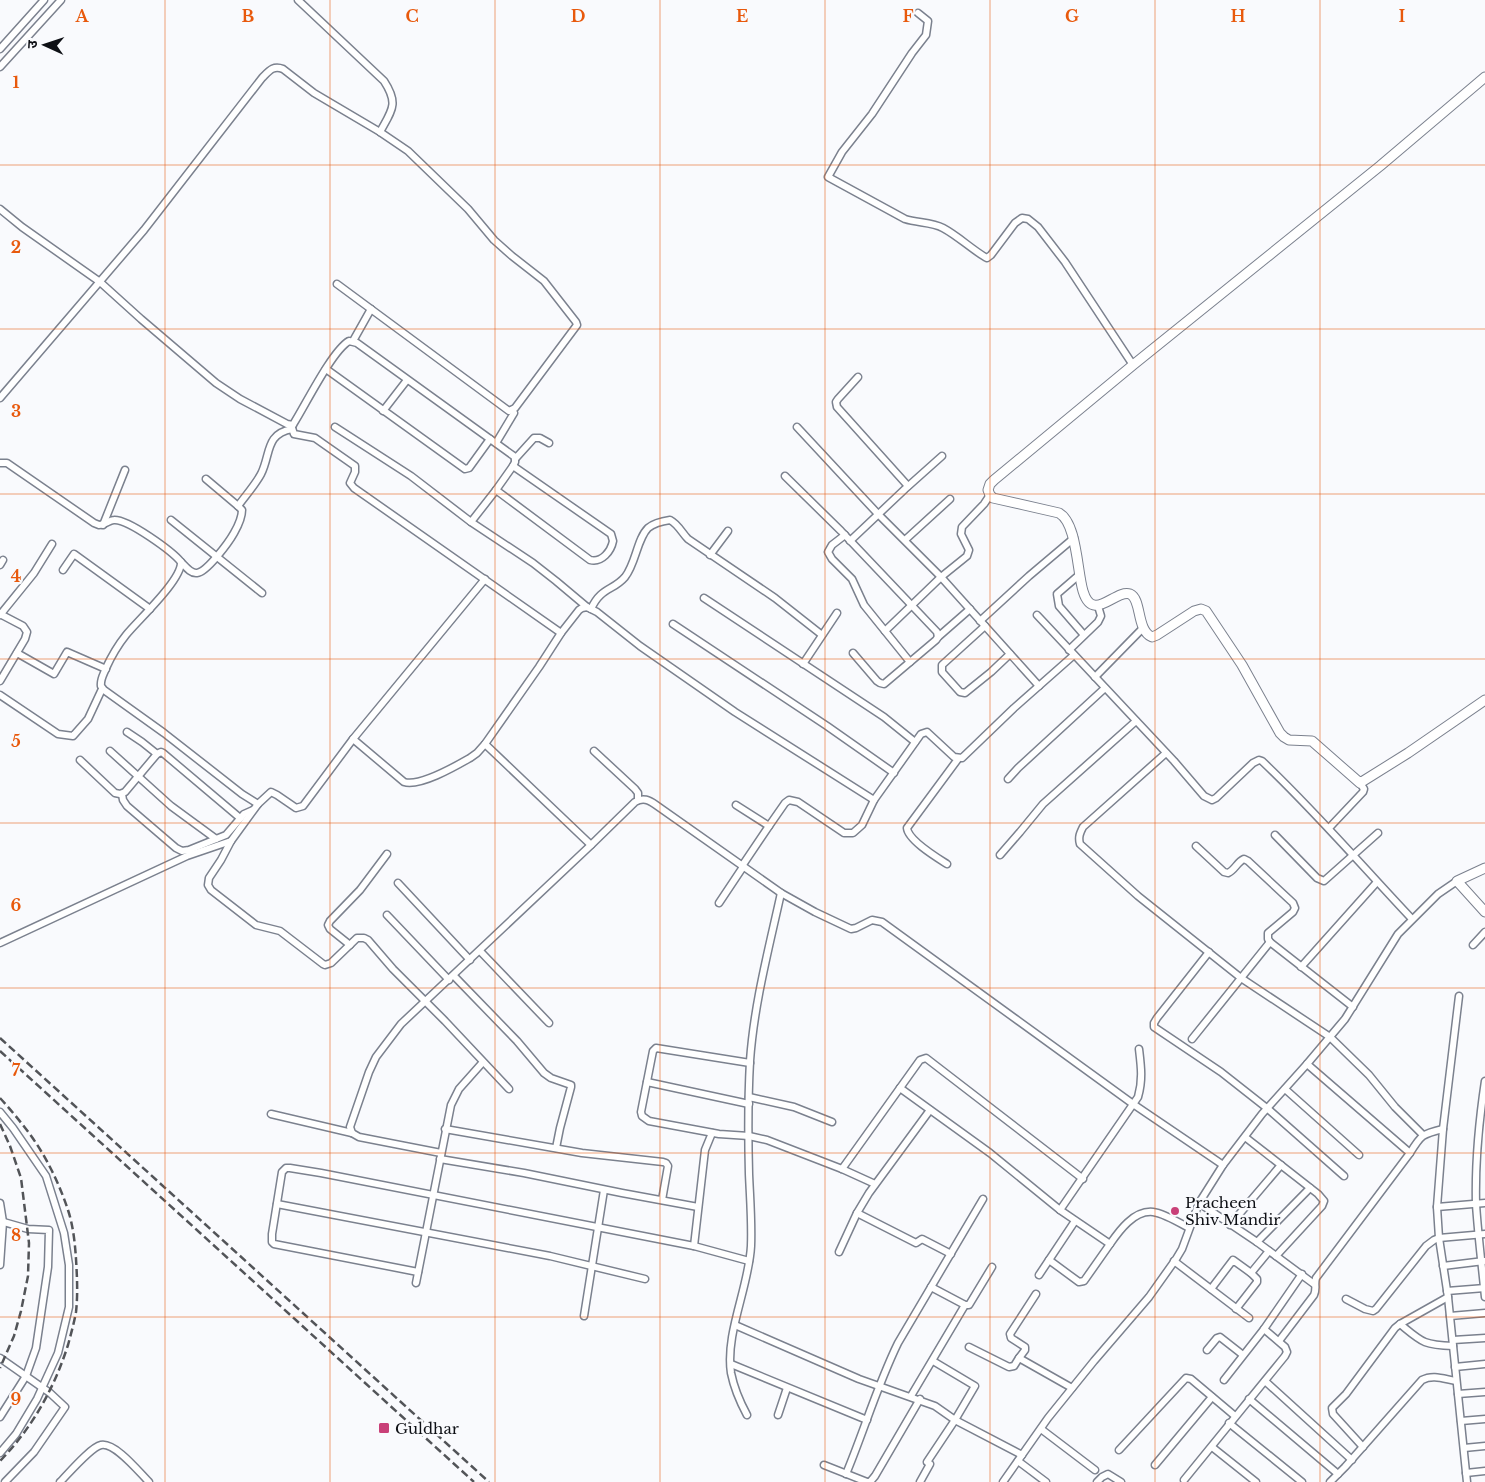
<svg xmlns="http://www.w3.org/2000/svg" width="1485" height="1482" viewBox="0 0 1485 1482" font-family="'Libre Baskerville','Noto Sans Devanagari',serif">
<rect width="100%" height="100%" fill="#f9fafd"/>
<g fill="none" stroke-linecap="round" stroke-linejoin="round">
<!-- minor casing -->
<g stroke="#7b818e" stroke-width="9">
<g id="minor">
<path d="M298,0L384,81C399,104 392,110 380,132"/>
<path d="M918,13L928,21L926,35L912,53L872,114L842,152L828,177L905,219C917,223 932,222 943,228C958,236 970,248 985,257L987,258L991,255L1015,223L1022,218L1028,219L1038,227L1065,262L1133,365"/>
<path d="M0,49L44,0"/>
<path d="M0,67L61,0"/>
<path d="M0,209L22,227L100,282L141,319L216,383L240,399L287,424L293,425L294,423C306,404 332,351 349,341L357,343L515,457V462L513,466L496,490L471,522"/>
<path d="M353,341L371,309"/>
<path d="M326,369L465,469L469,468L490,439"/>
<path d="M858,377L838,399L836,402L837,407L908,486"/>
<path d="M0,398L144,230L262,78C269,71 273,65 283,69L314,93L380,132L408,151L468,209L494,240L512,256L544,281L576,322L577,325L515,408L509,411L337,284"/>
<path d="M383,411L407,380"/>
<path d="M291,425L294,434L315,438L355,466V472L350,483L354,488L561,633"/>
<path d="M335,427L411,476L471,522L533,563L556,581L587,607"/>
<path d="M797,427L878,514L941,577L1039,686"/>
<path d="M496,443L514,413"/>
<path d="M515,459L534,438H540L549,443"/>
<path d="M0,463H7L94,523L99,525C105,525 109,520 114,520C128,519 172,551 181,562C182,580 138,620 126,635C118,645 112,655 106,668C104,674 100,679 101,686L104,690L164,733L242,794L258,804"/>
<path d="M785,476L841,531L937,632L938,637"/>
<path d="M496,490L590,560C602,563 611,551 613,541L611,534L513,466"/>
<path d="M238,506C246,495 255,485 261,474C271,454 265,434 292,429"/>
<path d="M171,520L262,593"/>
<path d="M103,525L125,470"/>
<path d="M845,535L832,545L828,552L832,559L852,579L864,605L910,662"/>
<path d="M905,540L950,499"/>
<path d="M850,541L905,489L942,456"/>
<path d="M710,555L728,531"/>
<path d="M181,562C185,566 191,574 197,573C207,572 229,542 234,533C238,526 242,517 242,510L238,506L206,479"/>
<path d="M0,565L3,560"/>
<path d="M63,570L74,554L150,609"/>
<path d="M1079,575L1057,594L1059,606L1084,635"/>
<path d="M704,598L884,717L915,742"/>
<path d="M591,609C601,587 613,591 625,577C636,563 637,539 648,528C654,523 663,521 670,520C678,524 682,533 688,539L775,598L822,635"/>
<path d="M0,614L23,626L27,632L25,639L0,681"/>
<path d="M0,615L34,573L52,544"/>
<path d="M1037,615L1174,761L1204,796L1212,800L1216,798L1253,763L1259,760L1262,761C1315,811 1362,866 1412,919"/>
<path d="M980,621L1029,576L1074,538"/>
<path d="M673,624L827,726L894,773"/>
<path d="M985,626L942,665V672L960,692L965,693L991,672L1010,654"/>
<path d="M885,631L941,577L967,556L969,550L961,534L962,527L984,504L990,495"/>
<path d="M1069,650L1098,622L1101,616L1098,606"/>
<path d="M17,653L54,674L67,652L106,669"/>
<path d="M853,653L877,681L880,683L884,684L936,640L938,637L970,609"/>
<path d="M803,664L837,613"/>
<path d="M1095,677L1143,628"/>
<path d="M0,695L58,734L73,736L88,719L102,689"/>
<path d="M127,732L142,742L157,754"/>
<path d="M353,739L404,782C420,787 456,766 470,758L477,753L485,744L539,667L561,633L579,610L582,608L587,607L597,612L640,646L735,712L874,800"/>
<path d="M485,744L591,845"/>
<path d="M110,751L171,806L216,839"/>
<path d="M594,751L635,789L638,793V800"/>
<path d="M1166,753L1083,827C1080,833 1078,837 1080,844L1138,896L1241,978L1330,1037L1369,1075L1395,1107L1423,1135"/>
<path d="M80,760L115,793L120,794L125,792L157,754L161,752L163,753L240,818"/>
<path d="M1008,779L1018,768L1105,688"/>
<path d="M122,794L123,800L127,806L176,848L182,851L189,850L226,835L244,814L253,810"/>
<path d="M736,805L769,826"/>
<path d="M1329,828L1363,792L1364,789L1360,783"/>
<path d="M1275,835L1317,878L1324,881L1378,833"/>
<path d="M231,841L221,860L209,878L208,885L211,890L256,925L280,931L323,964L325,965L331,963L357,938H364L368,940L393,969L445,1021L509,1089"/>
<path d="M1196,846L1224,872L1228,873C1235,870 1237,862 1244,859L1248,861L1293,903L1295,908L1293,912L1268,933V939L1270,942L1353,1007"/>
<path d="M1000,855L1020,832L1043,804L1136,721"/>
<path d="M947,864C936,857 908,840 907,828L958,759"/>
<path d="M742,866L769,826L785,803L789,800L798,802L844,833H853L862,825L874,800L921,734L927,732L954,757L962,758L1014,708L1074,655"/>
<path d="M398,883L470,960"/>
<path d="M719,903L743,867"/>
<path d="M387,915L449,980"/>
<path d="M0,943L187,856L231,841L258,804L271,792L277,795L296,808L303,806L353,739L485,579"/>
<path d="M350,945L330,929L328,925L330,921L360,890L387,854"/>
<path d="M1473,945L1485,932"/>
<path d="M480,951L549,1023"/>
<path d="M1209,952L1157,1018L1154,1023V1027L1221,1072L1268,1109L1344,1176"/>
<path d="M1301,967L1377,882"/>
<path d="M454,976L517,1041L544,1073L551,1078L571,1085V1087L560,1128L556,1148"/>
<path d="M1459,996L1443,1129L1437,1207L1439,1238L1448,1297L1467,1482"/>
<path d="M1192,1039L1270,942"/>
<path d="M750,1063L656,1048L653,1051L641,1112L642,1116L649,1121L719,1134L749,1136L767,1140L842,1169L875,1184"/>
<path d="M1307,1064L1410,1153"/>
<path d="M1485,1081C1479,1121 1475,1163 1476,1204C1478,1235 1482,1266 1485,1297"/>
<path d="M647,1082L749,1104"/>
<path d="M900,1088L990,1153L1060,1210L1110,1244C1119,1231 1134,1210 1153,1212C1163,1213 1180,1223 1189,1228"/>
<path d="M1285,1089L1359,1155"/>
<path d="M749,1097L794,1107L832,1122"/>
<path d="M0,1112L13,1128L46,1176L64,1233L69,1265V1307L58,1353L37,1399L16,1434L0,1453"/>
<path d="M271,1114L352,1133"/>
<path d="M445,1129L582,1153L663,1162L666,1163L668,1166L662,1200"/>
<path d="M1245,1137L1318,1194L1324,1201L1322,1206L1276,1256"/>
<path d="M441,1153L359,1137L352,1133L350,1127L369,1072L376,1057L401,1024L591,845L635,802C643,797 649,800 656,805L781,893L815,912L851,929L856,928L872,920L882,922L1133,1104L1223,1165"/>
<path d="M440,1159L524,1173L622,1193L698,1207"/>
<path d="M842,1169L920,1060L926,1058L1083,1179"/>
<path d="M0,1203L3,1222L0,1265"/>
<path d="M1199,1203L1257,1242L1314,1284"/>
<path d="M277,1204L550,1256L645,1279"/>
<path d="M1437,1207L1485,1203"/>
<path d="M1060,1210L1138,1097C1143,1080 1141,1066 1139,1049"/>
<path d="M857,1213L916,1243L922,1239L951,1254"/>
<path d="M0,1221L28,1229L49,1230L48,1267L36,1348L26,1376L0,1417"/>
<path d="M1230,1225L1281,1165"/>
<path d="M1257,1242L1310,1188"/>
<path d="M694,1246L705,1150L712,1133"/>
<path d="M839,1252L857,1213L869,1193L930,1110"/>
<path d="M1049,1260L1079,1282L1084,1281L1110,1244"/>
<path d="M1174,1261L1249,1318"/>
<path d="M1443,1266L1484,1261"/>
<path d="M418,1272L274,1244L272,1242V1234L282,1172L286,1168H290L321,1173L694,1246L749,1261"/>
<path d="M1251,1273L1269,1251"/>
<path d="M1039,1275L1075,1221"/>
<path d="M416,1283L451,1105L459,1089L483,1062"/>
<path d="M931,1287L965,1305H969L992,1267"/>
<path d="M1211,1289L1233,1260L1251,1273L1257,1279V1282L1236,1309"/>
<path d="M1447,1291L1485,1288"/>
<path d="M1346,1299L1365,1309L1373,1311L1376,1309L1426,1246L1434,1240L1439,1238L1485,1234"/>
<path d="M584,1316L604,1190"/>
<path d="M1450,1316L1485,1313"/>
<path d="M1400,1324C1422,1342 1423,1345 1453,1346"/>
<path d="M735,1325L859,1379L935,1406L955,1420L1022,1455"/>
<path d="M1453,1340L1485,1338"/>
<path d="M1279,1341L1314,1295C1317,1289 1314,1284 1316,1278L1410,1153C1421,1135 1422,1134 1443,1129"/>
<path d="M969,1347L1009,1367L1014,1366L1019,1358L1072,1388"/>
<path d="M1207,1350L1217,1338L1220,1337L1243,1355"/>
<path d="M0,1358L50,1393L65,1407L34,1452L5,1482"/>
<path d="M1019,1358L1025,1350V1347L1011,1338L1010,1334L1036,1294"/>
<path d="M731,1364L867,1420"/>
<path d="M1455,1367L1485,1364"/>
<path d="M1224,1380L1264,1329L1302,1274"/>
<path d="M1265,1381L1352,1460"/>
<path d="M1458,1394L1485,1392"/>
<path d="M911,1396L965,1305"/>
<path d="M1249,1399L1338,1474"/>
<path d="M747,1415C740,1402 734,1388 731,1373C725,1333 749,1287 751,1246C752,1222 750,1198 749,1174C748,1137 748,1098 750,1061C754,1004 769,948 781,893"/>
<path d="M778,1415L787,1388"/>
<path d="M1461,1421L1485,1419"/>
<path d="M1229,1423L1302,1482"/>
<path d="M1041,1429L1095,1470"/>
<path d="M1212,1447L1256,1482"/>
<path d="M1363,1447L1333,1414L1332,1408L1346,1394L1395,1328L1400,1324L1448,1297"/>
<path d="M1464,1448L1485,1446"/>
<path d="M1119,1450L1186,1378L1191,1379L1235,1416"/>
<path d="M1018,1461L1046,1482"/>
<path d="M927,1462L955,1420L975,1386L933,1361"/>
<path d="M824,1465L867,1482"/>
<path d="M1155,1465L1212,1397"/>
<path d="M1466,1473L1485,1471"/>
<path d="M846,1474C864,1431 877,1386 898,1343L983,1199"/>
<path d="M1184,1480L1285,1356L1287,1352L1285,1347L1264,1329"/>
<path d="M60,1482C68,1474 91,1447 101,1445C115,1442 139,1472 149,1482"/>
<path d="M867,1482H870L875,1476L920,1399"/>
<path d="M920,1482L930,1464"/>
<path d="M1003,1482L1048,1418L1094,1361L1149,1297L1176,1259L1182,1249L1199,1203L1223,1165L1262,1114L1307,1064L1345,1019L1398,934L1438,894L1457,881"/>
<path d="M1097,1482L1102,1477L1108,1474L1121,1482"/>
<path d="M1330,1482L1345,1467L1422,1380C1433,1374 1444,1379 1456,1381"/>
</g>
</g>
<!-- tertiary casing -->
<g stroke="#7b818e" stroke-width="11">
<g id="tertiary">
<path d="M1485,77L1380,166L1133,365L994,480L990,484L988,490L990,495L993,498L1059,513C1077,523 1077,571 1083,591C1093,624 1115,589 1130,594C1142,599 1136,630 1152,637L1157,635L1194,611L1201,609L1206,611L1242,665L1280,733L1284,737L1289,740L1312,741L1360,783L1408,753L1485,700"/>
<path d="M1485,868L1457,881L1485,912"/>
</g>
</g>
<!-- minor -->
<use href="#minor" stroke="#fff" stroke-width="6"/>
<!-- tertiary -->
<use href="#tertiary" stroke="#fff" stroke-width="9"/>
<!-- rail -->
<g stroke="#525458" stroke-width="2.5" stroke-dasharray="8 4" stroke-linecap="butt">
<path d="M0,1038L489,1482"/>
<path d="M0,1051L474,1482"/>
<path d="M0,1098C10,1109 20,1121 29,1133C46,1156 59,1183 68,1210C73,1225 75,1243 76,1259C77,1276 78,1294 76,1312C74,1323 71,1334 68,1345C54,1389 32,1428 0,1461"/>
<path d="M0,1124L10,1146L21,1178L29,1243L28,1276L21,1311L14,1336L0,1368"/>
</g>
</g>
<!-- grid -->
<path fill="none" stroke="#e8590c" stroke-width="1" stroke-opacity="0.55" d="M165,0V1482M330,0V1482M495,0V1482M660,0V1482M825,0V1482M990,0V1482M1155,0V1482M1320,0V1482M0,165H1485M0,329H1485M0,494H1485M0,659H1485M0,823H1485M0,988H1485M0,1153H1485M0,1317H1485"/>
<!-- markers -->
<g fill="#c94078" stroke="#f9fafd" stroke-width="2">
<circle cx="1175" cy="1211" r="5"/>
<rect x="378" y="1422" width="12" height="12" rx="2.5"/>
</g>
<g text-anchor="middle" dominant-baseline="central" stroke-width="4.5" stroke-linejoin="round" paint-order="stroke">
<!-- poi labels -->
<g font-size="15" fill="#0e1015" stroke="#f9fafd" text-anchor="start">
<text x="1185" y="1202">Pracheen<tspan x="1185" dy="17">Shiv Mandir</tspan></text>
<text x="395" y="1428">Guldhar</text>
</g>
</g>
<g font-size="16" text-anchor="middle" font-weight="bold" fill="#e8590c" stroke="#f9fafd" stroke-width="4.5" stroke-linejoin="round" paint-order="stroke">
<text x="82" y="22">A</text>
<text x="248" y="22">B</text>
<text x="412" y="22">C</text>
<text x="578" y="22">D</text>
<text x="742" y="22">E</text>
<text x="908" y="22">F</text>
<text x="1072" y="22">G</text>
<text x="1238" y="22">H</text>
<text x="1402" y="22">I</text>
<text x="16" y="88">1</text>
<text x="16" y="253">2</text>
<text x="16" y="417">3</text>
<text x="16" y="582">4</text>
<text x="16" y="747">5</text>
<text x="16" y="911">6</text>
<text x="16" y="1076">7</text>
<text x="16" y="1241">8</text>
<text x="16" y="1405">9</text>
</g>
<!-- north arrow -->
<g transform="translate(45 45) rotate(273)" stroke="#f9fafd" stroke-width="4" paint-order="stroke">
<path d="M0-4L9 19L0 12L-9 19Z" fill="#0e1015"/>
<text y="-8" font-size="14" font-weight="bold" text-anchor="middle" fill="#0e1015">उ</text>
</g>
</svg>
